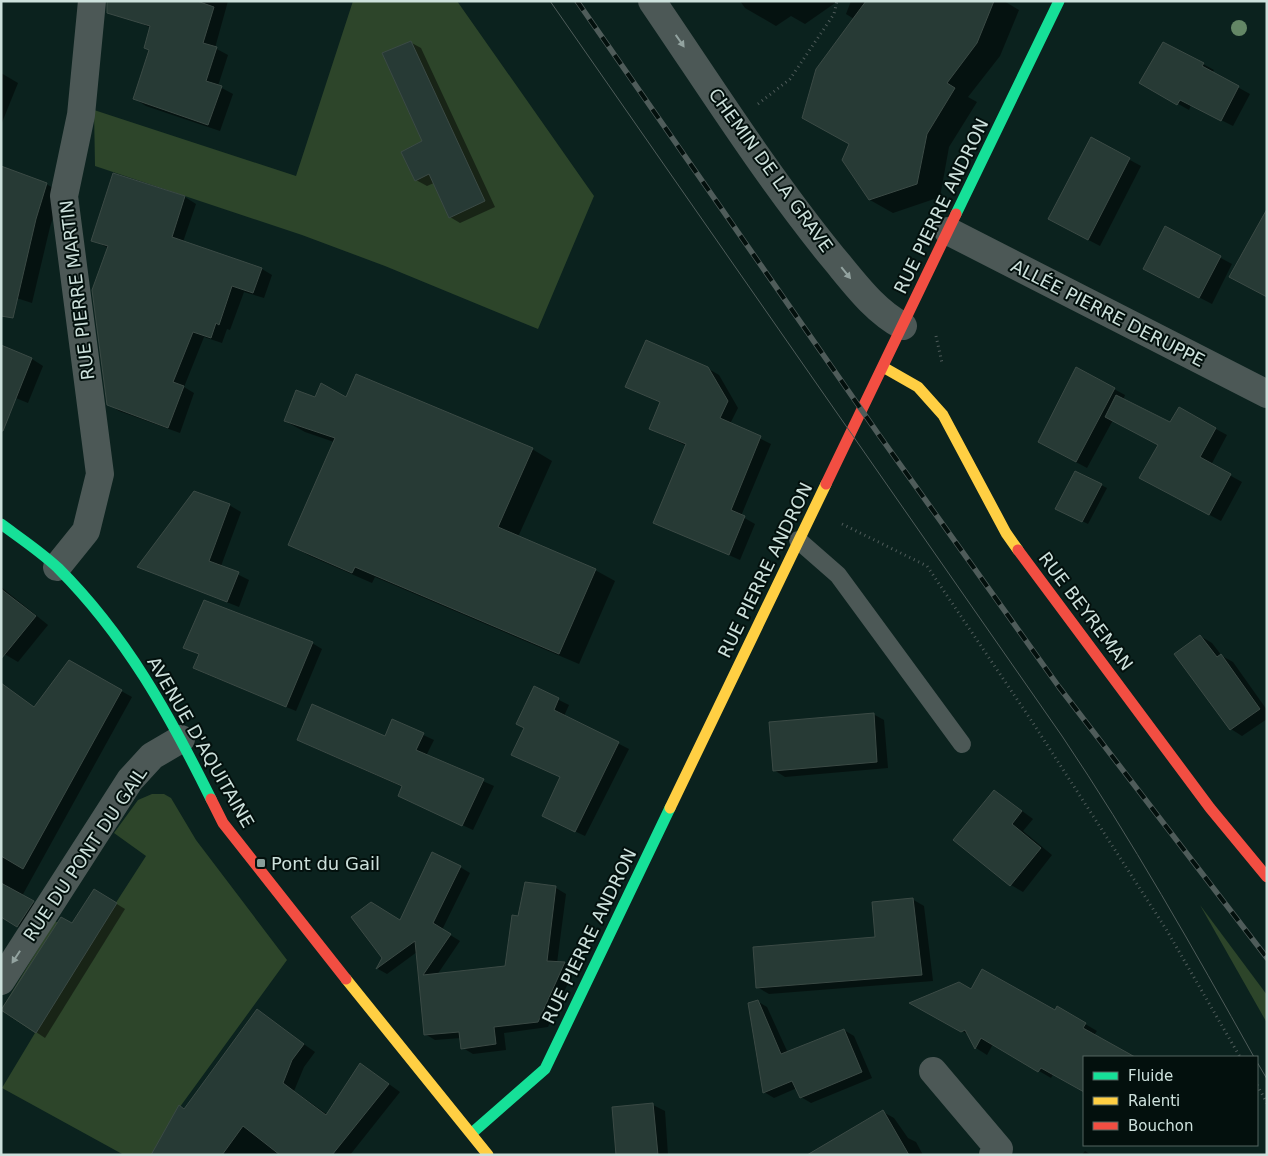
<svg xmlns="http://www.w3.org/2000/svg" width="1268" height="1156" viewBox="0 0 1268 1156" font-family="'DejaVu Sans',sans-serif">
<rect width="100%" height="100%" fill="#0b221e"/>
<!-- green -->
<g fill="#2d452a">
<path d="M353,1H457L594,196L538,329L385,266L302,235L95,166L94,110L296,176Z"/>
<path d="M152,794H164L171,798L196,840L287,960L174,1115L152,1155H124L2,1088L35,1033L1,1010L55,921L90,943L146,856L114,833L138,800Z"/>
<path d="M1200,905L1267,995V1023Z"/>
</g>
<!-- shadow -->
<g fill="#0007">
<path d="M142,1H228L215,48L228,55L218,86L233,94L220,131L146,106L135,99L150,50L151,28L136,21Z"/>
<path d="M740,1H838L805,24L791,16L776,26L745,8Z"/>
<path d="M851,1H1004L1019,10L1000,56L968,97L977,102L949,147L940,197L893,213L870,200L850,144L854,19L846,14Z"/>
<path d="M410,42L421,48L495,207L460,223L450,217L434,183L427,186L416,180L424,142Z"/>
<path d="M1203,64L1214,70L1212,73L1250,94L1233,126L1191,105L1189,110L1141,83Z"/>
<path d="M1,73L18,83L1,125Z"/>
<path d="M1091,139L1141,166L1100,246L1060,225Z"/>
<path d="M114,174L185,197L196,204L183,242L262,269L272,275L264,298L244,292L230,330L227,329L222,343L204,337L184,387L194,393L180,433L119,411L108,404V248L93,240Z"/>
<path d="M46,184L61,192L50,227L32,303L1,293Z"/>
<path d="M1165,228L1232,264L1212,304L1156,275Z"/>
<path d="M32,359L43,366L28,403L1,392Z"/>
<path d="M707,368L719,375L738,408L730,424L771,444L741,516L755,524L740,560L655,522L687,446L650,429L661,403L627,387Z"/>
<path d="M357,375L532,449L552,461L518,537L595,570L615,581L579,664L375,577L372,583L310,556L290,545L334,442L305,432L285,421L315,398H347Z"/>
<path d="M1114,389L1125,395L1123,400L1171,424L1216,429L1227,435L1211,465L1242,482L1221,521L1152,484L1159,445L1113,420L1087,468L1050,448Z"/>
<path d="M1101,485L1107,488L1088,524L1062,511Z"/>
<path d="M229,505L241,512L221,566L249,580L239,607L139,567Z"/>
<path d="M1,587L48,625L18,662L1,652Z"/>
<path d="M1200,636L1212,643L1222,656L1233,662L1267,710V719L1242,736L1231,729Z"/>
<path d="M312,643L322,649L296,711L204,673L200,655L185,648Z"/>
<path d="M69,662L132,697L22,896L43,909L28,932L1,916V685L35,708Z"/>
<path d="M535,688L569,705L564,716L629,749L585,836L553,821L561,778L525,728Z"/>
<path d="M873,714L884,720L888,768L785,777L774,770Z"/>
<path d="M393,721L434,740L426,756L494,786L473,830L399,796L403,787L308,745L385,737Z"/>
<path d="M995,791L1033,819L1023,831L1052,855L1023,892L1011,885L955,840Z"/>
<path d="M460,867L470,873L442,930L460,941L437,975L506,967L519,917L556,888L566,894L557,963H565L575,968L548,1027L504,1033L506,1050L473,1054L463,1048L461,1038L435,1040L425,1034L417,952L387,974L378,969L400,921Z"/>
<path d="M104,896L125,909L45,1038L36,1032L73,925Z"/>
<path d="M912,899L924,906L933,981L769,994L757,987L877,938Z"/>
<path d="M971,991L1056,1012L1058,1008L1097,1031L1094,1035L1129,1055L1128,1057H1084V1091L1054,1073L1051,1078L993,1044L987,1055L976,1048L969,1035L912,1003Z"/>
<path d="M757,1001L767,1007L788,1053L844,1030L854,1036L872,1078L811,1103L801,1097L797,1088L774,1098L764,1092Z"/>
<path d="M257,1011L315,1052L304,1067L294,1091L328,1115L361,1064L400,1092L350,1155H153Z"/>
<path d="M653,1105L665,1111L668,1155H617Z"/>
<path d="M883,1112L894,1118L908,1138L916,1142L923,1155H839Z"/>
<path d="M1085,1151L1091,1155H1082Z"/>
</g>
<!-- building -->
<g fill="#273a35" stroke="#3b4a45">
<path d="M107,1H197L214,7L203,43L217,47L206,81L222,86L208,125L133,99L149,50L144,48L150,26L107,13Z"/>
<path d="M866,1H994L977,43L947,83L955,88L927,134L917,184L869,200L842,160L849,144L802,118L816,69Z"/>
<path d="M411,41L485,201L449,218L429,174L415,181L401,152L422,141L382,53Z"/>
<path d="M1163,42L1204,63L1202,66L1239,86L1221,121L1180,100L1177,105L1139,83Z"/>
<path d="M1091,137L1130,158L1088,240L1048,219Z"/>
<path d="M1,166L47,183L36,219L13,318L1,316Z"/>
<path d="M113,173L185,196L172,237L262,268L253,293L232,286L219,325L216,323L211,338L193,332L173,382L184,386L168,428L107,405L92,290L108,246L91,241Z"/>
<path d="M1267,209V297L1229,277Z"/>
<path d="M1165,226L1221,256L1199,298L1143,269Z"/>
<path d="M646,340L708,367L728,401L720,418L761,436L731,510L745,516L729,555L653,523L686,444L649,429L660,402L625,387Z"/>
<path d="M1,345L32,358L3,431H1Z"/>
<path d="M1076,367L1115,388L1076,462L1038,442Z"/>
<path d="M356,374L533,448L498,527L596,569L559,654L355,567L352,573L288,545L335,438L284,421L296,390L315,397L321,383L346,397Z"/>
<path d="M1116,395L1170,422L1179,407L1216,428L1200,457L1231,474L1209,515L1139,478L1158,445L1105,417Z"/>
<path d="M1075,471L1102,484L1082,522L1055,509Z"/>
<path d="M194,491L230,504L209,561L239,572L227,602L137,567Z"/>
<path d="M1,589L36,616L1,659Z"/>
<path d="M204,600L313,642L286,707L193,668L199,654L183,648Z"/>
<path d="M1200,635L1217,657L1221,654L1260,709L1230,730L1174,654Z"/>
<path d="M69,660L122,690L23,869L1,856V683L34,707Z"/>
<path d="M534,686L559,698L554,710L619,742L575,832L542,816L560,777L511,755L524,728L516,724Z"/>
<path d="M312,704L385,736L392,719L424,733L416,750L484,779L462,826L398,796L402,786L297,740Z"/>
<path d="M874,713L877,762L773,771L769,722Z"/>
<path d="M994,790L1022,811L1012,824L1041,848L1010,886L953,840Z"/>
<path d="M432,852L461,866L433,923L451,934L423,975L505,966L512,915L518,916L525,882L556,886L547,961L565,962L538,1022L494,1027L496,1044L461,1049L459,1032L424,1035L415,941L376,969L382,958L351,917L371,902L400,920Z"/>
<path d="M1,883L34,901L17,927L1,917Z"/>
<path d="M94,889L117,903L36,1033L1,1010L61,917L72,923Z"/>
<path d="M913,898L922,975L756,988L753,947L875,937L872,902Z"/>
<path d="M982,969L1055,1010L1057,1006L1086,1023L1083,1028L1135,1057H1084V1092L1041,1068L1038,1072L981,1038L975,1049L965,1030L961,1032L909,1003L959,982L971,989Z"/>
<path d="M758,1000L781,1054L844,1029L862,1072L800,1098L792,1081L763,1093L748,1003Z"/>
<path d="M257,1009L304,1044L292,1060L283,1083L326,1115L360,1063L389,1084L332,1155H280L243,1126L222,1155H151L179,1105L184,1109Z"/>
<path d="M653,1103L658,1155H616L612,1107Z"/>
<path d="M883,1110L909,1155H807Z"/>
</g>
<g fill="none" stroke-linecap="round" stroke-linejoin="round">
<!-- path -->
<g stroke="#4f5b5a" stroke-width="3" stroke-dasharray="1 4" stroke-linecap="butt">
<path d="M758,104L790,79L834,14L837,1"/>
<path d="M936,336L942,363"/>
<path d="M842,524L927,566L1031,720L1166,929L1240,1057"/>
<path d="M1257,1085L1267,1103"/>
</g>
<!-- lane -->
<path stroke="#4c5856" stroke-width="18" d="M798,540L838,575L962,744"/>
<!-- street -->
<g stroke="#4c5856" stroke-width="28">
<path d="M652,1C710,86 766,175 831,255C853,281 873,310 903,326"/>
<path d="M948,231L1267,394"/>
<path d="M57,567L86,531L100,474L64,196L81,115L92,1"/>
<path d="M1,981L130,780L152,756L181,739"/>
<path d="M933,1071L999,1149L993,1155"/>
</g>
<!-- fast -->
<g stroke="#16e098" stroke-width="11">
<path d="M956,214L1059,1"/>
<path d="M1,524C20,538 41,552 58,568C126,636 169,714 211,799"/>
<path d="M472,1133L545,1069L670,808"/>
</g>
<!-- slow -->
<g stroke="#ffcf43" stroke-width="11">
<path d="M883,367L918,387L943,415L1006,533L1018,550"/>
<path d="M670,808L826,484"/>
<path d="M346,979L488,1155"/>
</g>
<!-- jam -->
<g stroke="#f24e42" stroke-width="11">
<path d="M826,484L956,214"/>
<path d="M1018,550L1210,808L1267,877"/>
<path d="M211,799L223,823L346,979"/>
</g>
<!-- tram -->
<g stroke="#4f5c5a" stroke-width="1">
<path d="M550,1L1062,736C1132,840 1193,948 1254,1057"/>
<path d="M1257,1062L1267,1079"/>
</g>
<!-- rail casing -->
<g stroke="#4f5c5a" stroke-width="5.5">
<path id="rail" d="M577,1L879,435L1059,687L1267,958"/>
</g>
<!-- rail -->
<use href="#rail" stroke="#03100d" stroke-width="4" stroke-dasharray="11" stroke-linecap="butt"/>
</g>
<!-- trees -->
<circle fill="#648766" cx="1239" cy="28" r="8"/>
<!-- one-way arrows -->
<defs><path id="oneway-solid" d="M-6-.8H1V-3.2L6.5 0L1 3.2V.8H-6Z" transform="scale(1.25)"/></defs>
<g fill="#93a3a0">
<use href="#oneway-solid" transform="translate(680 41) rotate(55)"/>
<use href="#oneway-solid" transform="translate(846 273) rotate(51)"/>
<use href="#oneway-solid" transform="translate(16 957) rotate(123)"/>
</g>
<!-- markers -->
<rect fill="#899e9a" stroke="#03100d" stroke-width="2" x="256" y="858" width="10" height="10" rx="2.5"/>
<g text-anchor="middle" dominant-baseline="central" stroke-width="4" stroke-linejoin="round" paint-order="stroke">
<!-- street labels -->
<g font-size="18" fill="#cde1dc" stroke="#03100d">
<text transform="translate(771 170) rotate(54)">CHEMIN DE LA GRAVE</text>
<text transform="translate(941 206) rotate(-64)">RUE PIERRE ANDRON</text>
<text transform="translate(77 290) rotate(-97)">RUE PIERRE MARTIN</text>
<text transform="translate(1108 313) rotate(27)">ALLÉE PIERRE DERUPPE</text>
<text transform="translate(765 570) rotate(-64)">RUE PIERRE ANDRON</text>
<text transform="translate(1086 611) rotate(53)">RUE BEYREMAN</text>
<text transform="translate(201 742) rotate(60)">AVENUE D'AQUITAINE</text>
<text transform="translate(85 854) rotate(-56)">RUE DU PONT DU GAIL</text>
<text transform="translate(589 936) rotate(-64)">RUE PIERRE ANDRON</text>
</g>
<!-- poi labels -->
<g font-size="18" fill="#cde1dc" stroke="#03100d" text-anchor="start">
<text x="271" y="863">Pont du Gail</text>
</g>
</g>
<!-- border -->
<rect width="1268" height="1156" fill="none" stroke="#cde1dc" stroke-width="5"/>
<!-- legend -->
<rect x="1083" y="1056" width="175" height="90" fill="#03100d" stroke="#546460"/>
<rect x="1093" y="1072" width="25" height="8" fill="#16e098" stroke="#546460"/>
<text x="1128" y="1081" font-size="15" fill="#cde1dc">Fluide</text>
<rect x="1093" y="1097" width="25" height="8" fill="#ffcf43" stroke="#546460"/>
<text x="1128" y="1106" font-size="15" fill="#cde1dc">Ralenti</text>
<rect x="1093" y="1122" width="25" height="8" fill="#f24e42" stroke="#546460"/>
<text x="1128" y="1131" font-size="15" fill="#cde1dc">Bouchon</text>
</svg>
